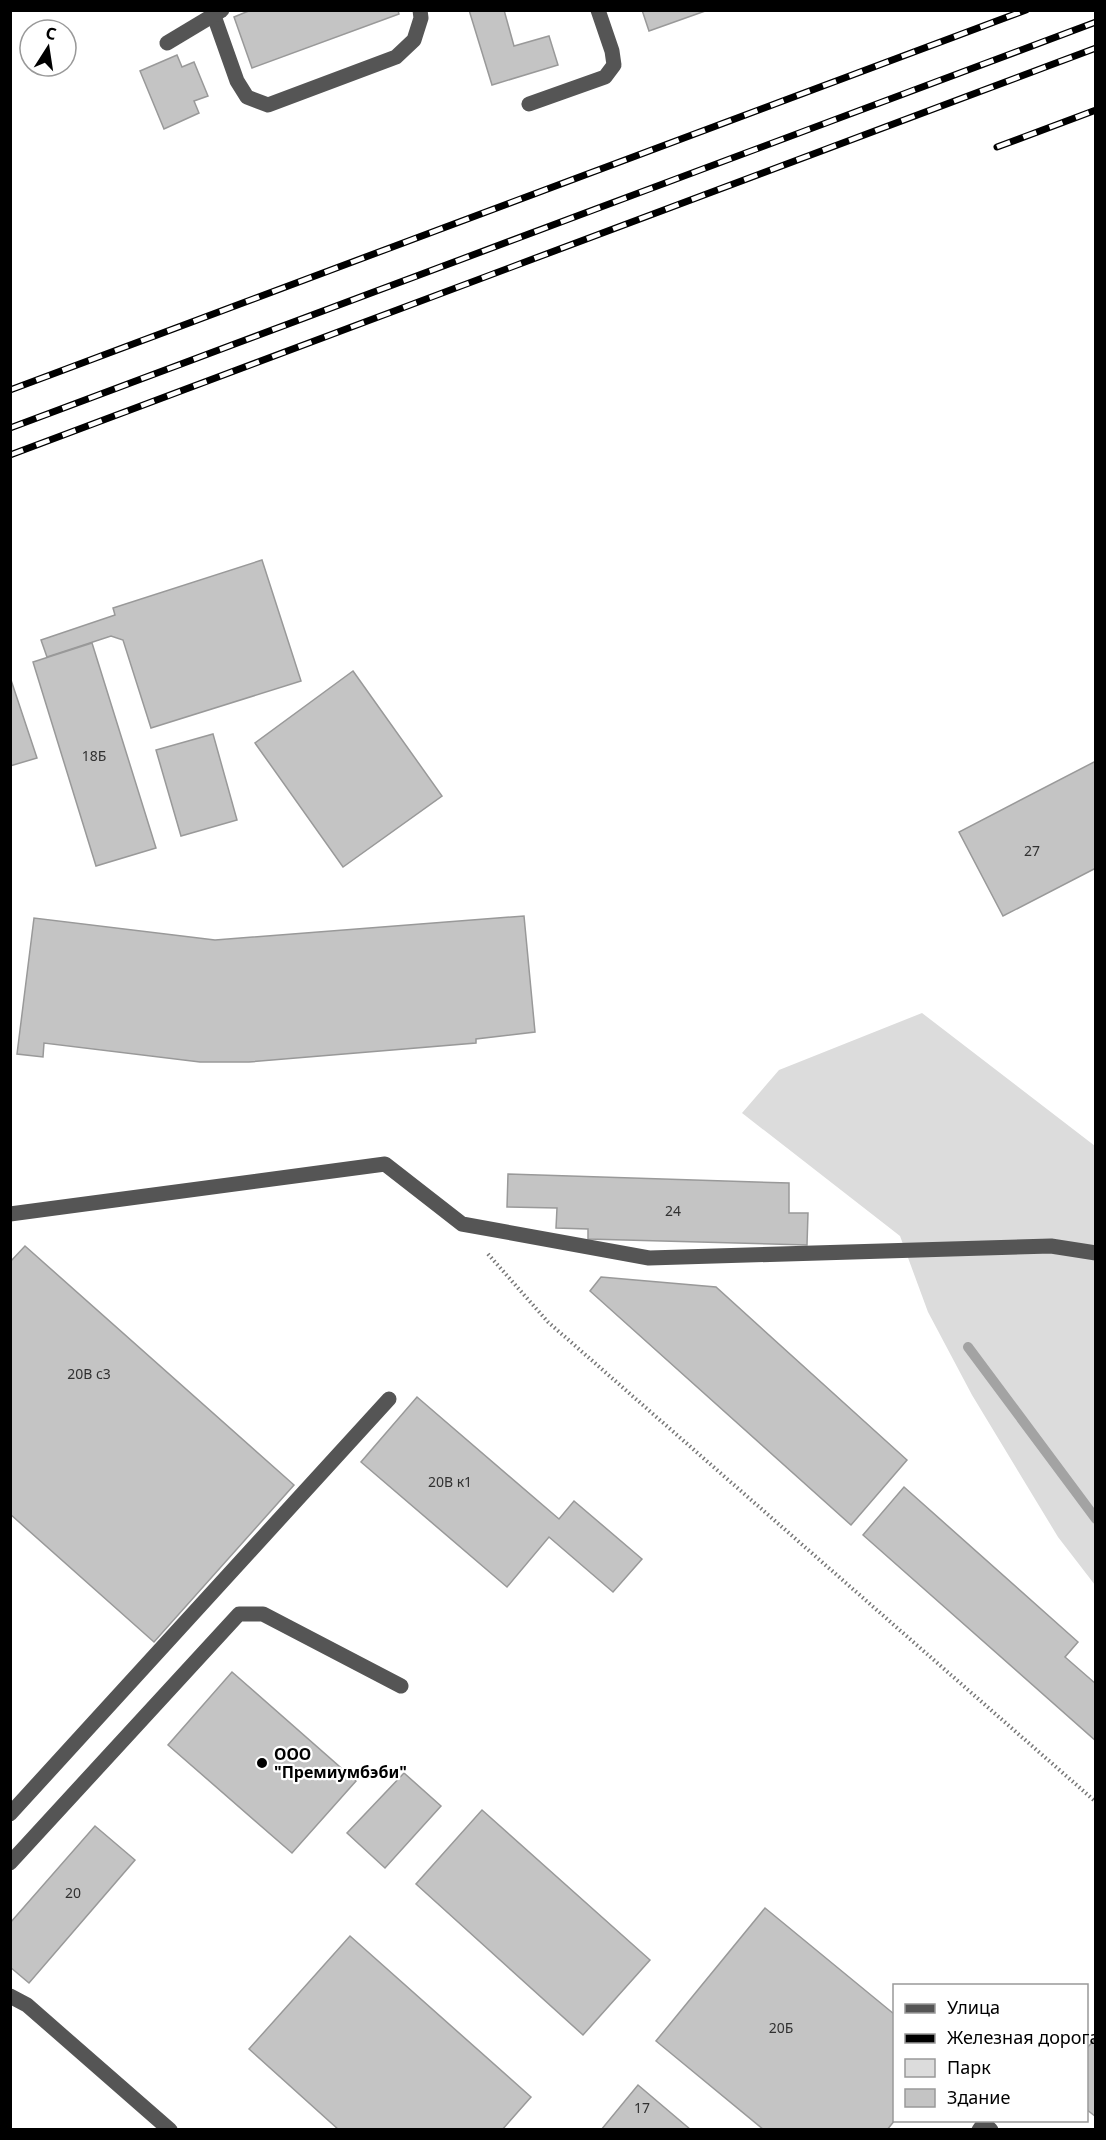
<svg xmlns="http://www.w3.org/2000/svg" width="1106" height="2140" viewBox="0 0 1106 2140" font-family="'Noto Sans',sans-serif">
<rect width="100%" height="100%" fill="#fff"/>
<!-- green -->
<path fill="#dcdcdc" d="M922,1013L1095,1146V1585L1058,1537L972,1395L928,1312L900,1236L742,1113L779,1070Z"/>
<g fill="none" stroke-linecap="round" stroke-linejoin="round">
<!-- stream -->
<path stroke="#a3a3a3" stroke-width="10" d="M968,1347L1096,1519"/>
</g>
<!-- building -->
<g fill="#c4c4c4" stroke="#999" stroke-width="1.5">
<path d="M251,10H398L399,14L252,68L234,17Z"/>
<path d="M469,10H504L514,46L549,36L558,65L492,85Z"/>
<path d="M642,10H708L649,31Z"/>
<path d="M177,55L182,67L194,62L208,96L194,101L199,113L164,129L140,71Z"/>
<path d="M262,560L301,681L151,728L123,640L111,636L47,657L41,640L115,615L113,608Z"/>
<path d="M92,643L156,848L96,866L33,662Z"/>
<path d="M353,671L442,796L343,867L255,743Z"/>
<path d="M10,677L37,758L10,766Z"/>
<path d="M213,734L237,820L181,836L156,750Z"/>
<path d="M1096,761V868L1003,916L959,832Z"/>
<path d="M524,916L535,1032L476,1039V1043L249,1062H200L44,1043L43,1057L17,1054L34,918L215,940Z"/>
<path d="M508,1174L789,1183V1213H808L807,1245L588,1239V1229L556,1228L557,1208L507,1207Z"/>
<path d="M25,1246L294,1485L154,1642L10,1514V1262Z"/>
<path d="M601,1277L716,1287L907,1460L851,1525L590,1291Z"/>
<path d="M417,1397L559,1519L574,1501L642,1559L613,1592L549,1537L507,1587L361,1462Z"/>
<path d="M904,1487L1078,1642L1065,1657L1096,1684V1741L863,1535Z"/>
<path d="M232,1672L356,1781L292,1853L168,1745Z"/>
<path d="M404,1773L441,1806L385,1868L347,1833Z"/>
<path d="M482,1810L650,1960L583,2035L416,1884Z"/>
<path d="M95,1826L135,1860L29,1983L10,1967V1923Z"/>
<path d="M765,1908L894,2014L895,2120L887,2130H764L656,2041Z"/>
<path d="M350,1936L531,2097L502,2130H339L249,2049Z"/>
<path d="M1096,2038V2117L1086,2109V2049Z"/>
<path d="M638,2085L691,2130H601Z"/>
</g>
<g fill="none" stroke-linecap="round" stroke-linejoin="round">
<!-- path -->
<path stroke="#777" stroke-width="4" stroke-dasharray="1.5 3" stroke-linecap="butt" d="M488,1254L548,1322L1096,1802"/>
<!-- minor -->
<g stroke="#555" stroke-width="15">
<path d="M214,16L237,81L247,97L268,105L396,57L414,40L421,18L420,10"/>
<path d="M167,43L222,10"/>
<path d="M529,104L605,77L614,65L612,51L598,10"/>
<path d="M10,1214L385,1164L462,1224L649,1258L1051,1246L1096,1253"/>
<path d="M10,1814L389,1399"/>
<path d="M10,1863L239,1614H263L401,1686"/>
<path d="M10,1996L27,2005L170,2130"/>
<path d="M979,2130L984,2123L991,2130"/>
</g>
<!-- rail casing -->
<g stroke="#000" stroke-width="7">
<g id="rail">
<path d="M997,147L1096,110"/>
<path d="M10,390L1026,10"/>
<path d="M10,428L1096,22"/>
<path d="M10,455L1096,48"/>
</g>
</g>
<!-- rail -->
<use href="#rail" stroke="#fff" stroke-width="4.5" stroke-dasharray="14" stroke-linecap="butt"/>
</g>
<!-- markers -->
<circle fill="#000" stroke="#fff" stroke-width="2" cx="262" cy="1763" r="6"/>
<g text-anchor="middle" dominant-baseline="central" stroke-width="4.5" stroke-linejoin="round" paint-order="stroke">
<!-- number labels -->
<g font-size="14" fill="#313131">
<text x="94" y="755">18Б</text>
<text x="1032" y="850">27</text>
<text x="673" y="1210">24</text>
<text x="89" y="1373">20В с3</text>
<text x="450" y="1481">20В к1</text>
<text x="73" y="1892">20</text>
<text x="781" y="2027">20Б</text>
<text x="642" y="2107">17</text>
</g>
<!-- poi labels -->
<g font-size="16" font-weight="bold" fill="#000" stroke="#fff" text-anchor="start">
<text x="274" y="1754">ООО<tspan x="274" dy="18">"Премиумбэби"</tspan></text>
</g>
</g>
<!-- border -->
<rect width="1106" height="2140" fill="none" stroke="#000000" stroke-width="24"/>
<!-- legend -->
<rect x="893" y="1984" width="195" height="138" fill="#ffffff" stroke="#999999" stroke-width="1.5"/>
<rect x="905" y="2004" width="30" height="9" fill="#555555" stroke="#999999" stroke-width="1.5"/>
<text x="947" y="2014" font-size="18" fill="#000000">Улица</text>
<rect x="905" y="2034" width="30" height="9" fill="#000000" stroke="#999999" stroke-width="1.5"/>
<text x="947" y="2044" font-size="18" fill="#000000">Железная дорога</text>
<rect x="905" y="2059" width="30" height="18" fill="#dcdcdc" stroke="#999999" stroke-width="1.5"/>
<text x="947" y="2074" font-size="18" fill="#000000">Парк</text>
<rect x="905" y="2089" width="30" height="18" fill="#c4c4c4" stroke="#999999" stroke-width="1.5"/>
<text x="947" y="2104" font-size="18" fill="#000000">Здание</text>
<!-- north arrow -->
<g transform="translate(48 48) rotate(12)"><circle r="28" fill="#ffffff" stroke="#999999" stroke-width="1.5"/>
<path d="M0-4.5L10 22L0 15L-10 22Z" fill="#000000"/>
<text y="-9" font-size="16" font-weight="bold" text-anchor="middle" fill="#000000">С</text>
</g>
</svg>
